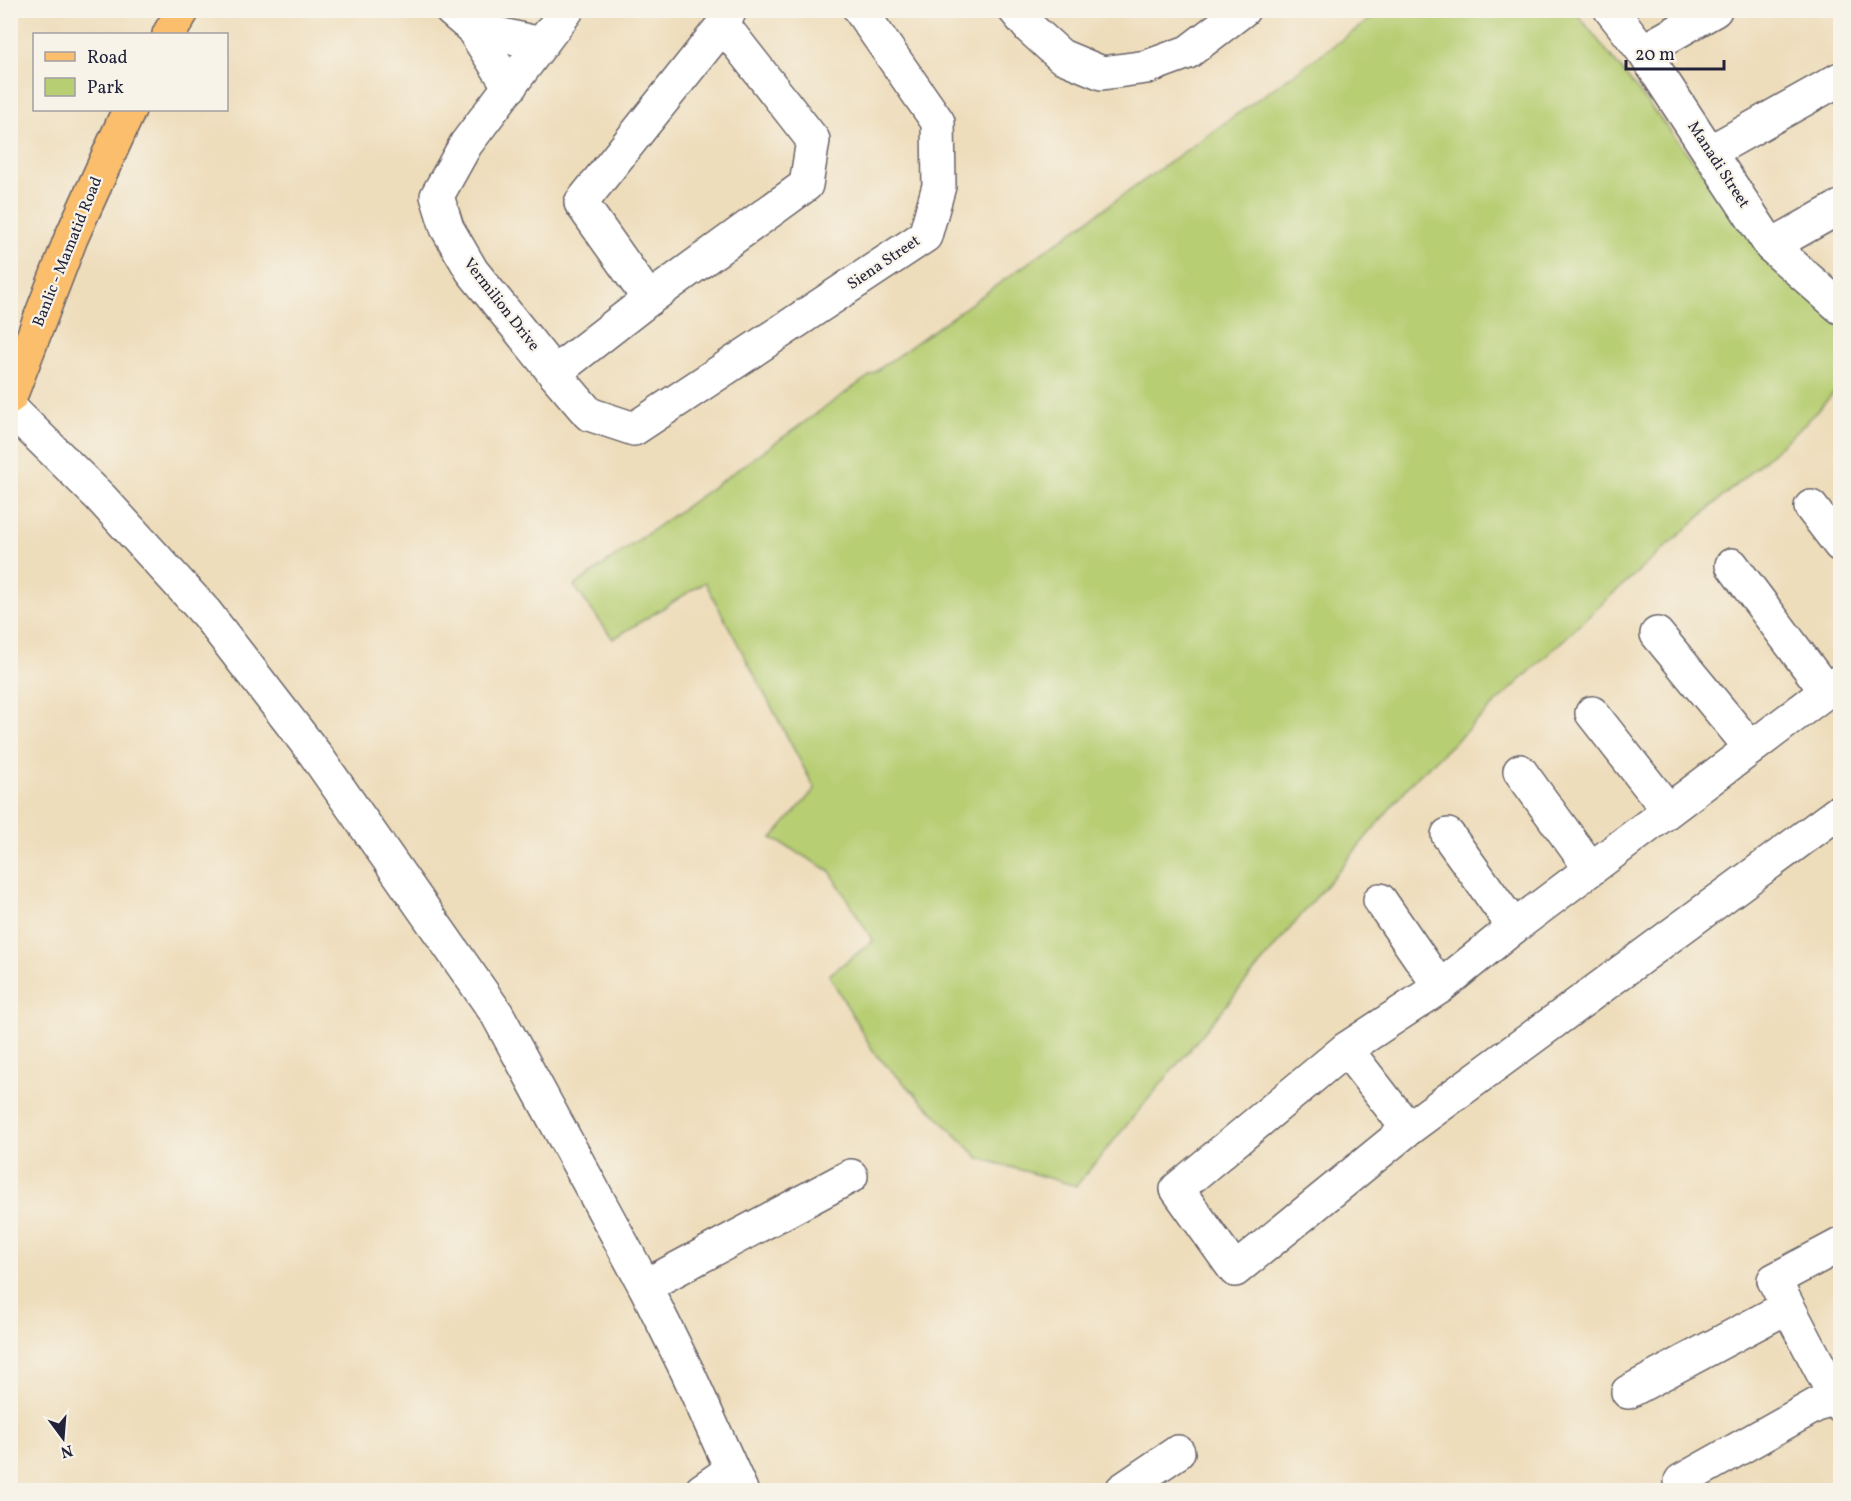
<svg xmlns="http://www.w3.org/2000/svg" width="1851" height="1501" viewBox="0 0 1851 1501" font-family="Vollkorn,serif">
<rect width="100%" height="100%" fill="#f7f3e8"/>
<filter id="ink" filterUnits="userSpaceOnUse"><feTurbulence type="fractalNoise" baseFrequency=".0167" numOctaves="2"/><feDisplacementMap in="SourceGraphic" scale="12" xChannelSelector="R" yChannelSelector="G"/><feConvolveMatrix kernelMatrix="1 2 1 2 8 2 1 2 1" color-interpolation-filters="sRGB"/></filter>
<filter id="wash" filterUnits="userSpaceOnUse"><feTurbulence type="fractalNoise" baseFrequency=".008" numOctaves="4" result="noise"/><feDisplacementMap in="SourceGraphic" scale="24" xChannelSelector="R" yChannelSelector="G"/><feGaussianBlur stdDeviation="1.35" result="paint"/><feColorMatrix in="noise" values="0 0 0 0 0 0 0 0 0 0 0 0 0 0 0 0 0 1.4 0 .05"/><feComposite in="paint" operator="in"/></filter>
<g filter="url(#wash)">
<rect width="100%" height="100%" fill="#edb"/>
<!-- green -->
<path fill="#b7ce73" stroke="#6c7857" stroke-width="1.5" d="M1382,11H1575L1787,279L1840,319V386L1807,422L1607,599L1412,782L1076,1186L979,1158L875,1054L829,975L873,941L830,871L772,838L815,789L705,582L613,639L574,586Z"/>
</g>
<g filter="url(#ink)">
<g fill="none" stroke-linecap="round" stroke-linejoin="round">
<!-- minor casing -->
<g stroke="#696368" stroke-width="36">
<g id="minor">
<path d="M451,10L472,28L510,87"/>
<path d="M567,10L466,144L437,196L447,228L472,271L554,373L589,414L634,429L925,236L939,186L938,122L860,10"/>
<path d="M1015,10L1030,28L1061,56L1102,73L1147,67L1188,52L1243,10"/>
<path d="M1611,10L1643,51L1771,246L1840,307"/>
<path d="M472,28L541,44"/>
<path d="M1643,51L1715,10"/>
<path d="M1710,152L1840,79"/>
<path d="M1771,246L1840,207"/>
<path d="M649,299L581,203L723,25L730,10"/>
<path d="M554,373L649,299L806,185L813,140L723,25"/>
<path d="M10,408L101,498L206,613L315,754L497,1014L645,1286L688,1373L741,1490"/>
<path d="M1811,507L1840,545"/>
<path d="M1732,565L1826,691"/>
<path d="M1657,634L1751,748"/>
<path d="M1840,681L1514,927L1440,987L1346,1049L1177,1189L1235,1270L1408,1129L1840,811"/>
<path d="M1592,713L1668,810"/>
<path d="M1520,771L1591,869"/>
<path d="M1448,835L1514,927"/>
<path d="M1380,900L1440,987"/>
<path d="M1346,1049L1408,1129"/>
<path d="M1840,1245L1774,1280L1840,1406"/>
<path d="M645,1286L851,1176"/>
<path d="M1628,1392L1787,1307"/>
<path d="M1681,1481L1834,1395"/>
<path d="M702,1490L731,1470"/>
<path d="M1122,1490L1178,1452"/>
</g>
</g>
<!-- major casing -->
<g stroke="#696368" stroke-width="36">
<g id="major">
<path d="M169,34L183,10"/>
<path d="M10,397L71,238L129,110"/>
</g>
</g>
<!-- minor -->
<use href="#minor" stroke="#fff" stroke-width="33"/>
<!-- major -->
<use href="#major" stroke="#fabe6d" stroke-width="33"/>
</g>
</g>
<g text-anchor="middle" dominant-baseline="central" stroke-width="4.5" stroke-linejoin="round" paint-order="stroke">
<!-- street labels -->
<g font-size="16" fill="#22223b" stroke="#f7f3e8">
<text transform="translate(1718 165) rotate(57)">Manadi Street</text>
<text transform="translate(68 252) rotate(-68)">Banlic - Mamatid Road</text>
<text transform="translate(884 263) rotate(-34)">Siena Street</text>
<text transform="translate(501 305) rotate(52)">Vermilion Drive</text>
</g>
</g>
<!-- margin -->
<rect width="1851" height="1501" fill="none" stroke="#f7f3e8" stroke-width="36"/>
<!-- legend -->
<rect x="33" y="33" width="195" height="78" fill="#f7f3e8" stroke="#a29fa3" stroke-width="1.5"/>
<rect x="45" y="52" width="30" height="9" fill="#fabe6d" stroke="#a29fa3" stroke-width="1.5"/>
<text x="87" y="63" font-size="18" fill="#22223b">Road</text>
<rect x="45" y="78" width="30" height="18" fill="#b7ce73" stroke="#a29fa3" stroke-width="1.5"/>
<text x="87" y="93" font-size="18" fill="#22223b">Park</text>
<!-- north arrow -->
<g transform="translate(63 1438) rotate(164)" stroke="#f7f3e8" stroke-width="4.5" paint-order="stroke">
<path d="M0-4.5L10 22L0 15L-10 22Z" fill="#22223b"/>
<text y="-9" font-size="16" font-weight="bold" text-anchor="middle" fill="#22223b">N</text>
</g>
<!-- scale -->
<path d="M1626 60v9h98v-9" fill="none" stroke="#22223b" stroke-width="3"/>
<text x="1635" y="60" font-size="18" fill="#22223b" stroke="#f7f3e8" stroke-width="4.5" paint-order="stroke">20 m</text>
</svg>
